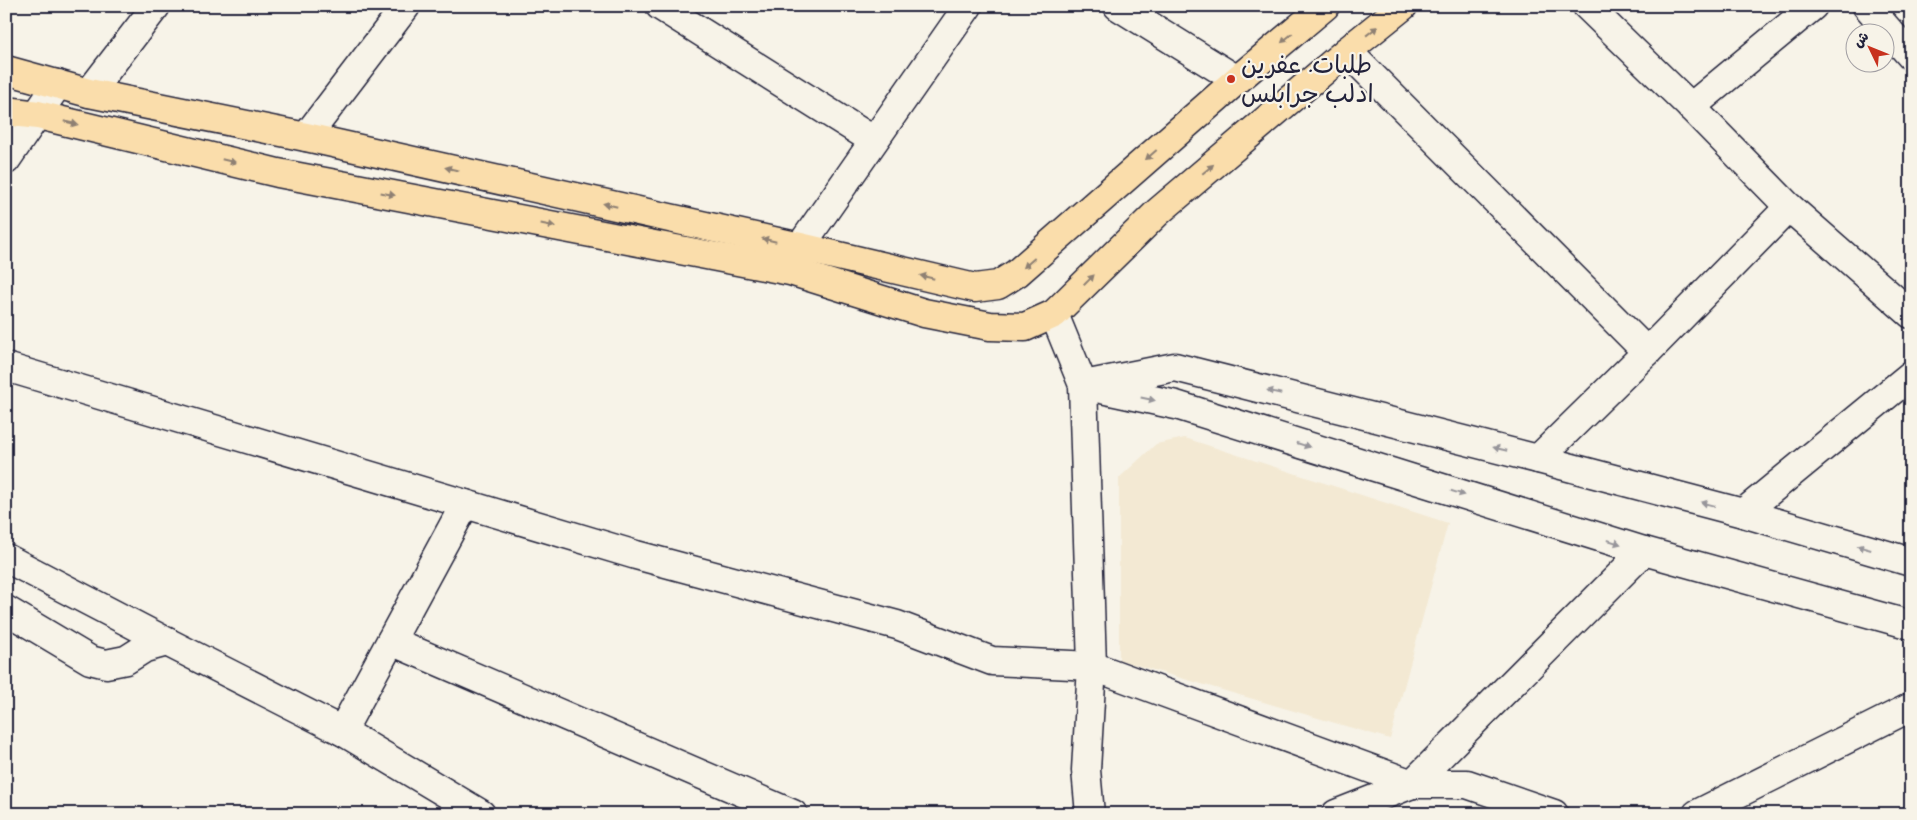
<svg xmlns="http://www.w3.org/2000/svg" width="1917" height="820" viewBox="0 0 1917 820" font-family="Caveat,'Playpen Sans Arabic',sans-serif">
<rect width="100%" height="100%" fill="#f7f3e8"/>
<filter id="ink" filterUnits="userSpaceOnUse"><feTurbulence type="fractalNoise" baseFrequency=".02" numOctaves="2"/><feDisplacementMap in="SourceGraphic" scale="10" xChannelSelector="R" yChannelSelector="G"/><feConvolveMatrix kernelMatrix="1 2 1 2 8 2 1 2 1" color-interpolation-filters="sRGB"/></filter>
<g filter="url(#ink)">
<!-- built -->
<path fill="#f3e9d3" d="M1185,438L1448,523L1390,739L1119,660V478L1156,444Z"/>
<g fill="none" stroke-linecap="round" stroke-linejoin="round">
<!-- minor casing -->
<g stroke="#22223b" stroke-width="31">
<g id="minor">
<path d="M660,6L873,140"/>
<path d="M1118,6L1237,80"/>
<path d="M1587,6L1691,107L1789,207L1911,314"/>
<path d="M1867,6L1911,56"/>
<path d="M1347,51L1647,352"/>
<path d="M89,93L156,6"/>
<path d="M1691,107L1813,6"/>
<path d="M306,137L406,6"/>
<path d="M6,160L58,84"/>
<path d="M800,247L968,6"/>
<path d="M1054,314L1083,385L1092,666L1086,770L1090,814"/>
<path d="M6,367L636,555L897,625L992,661L1092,666L1412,784L1644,551"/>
<path d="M1094,383L1175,367L1538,459L1743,513L1911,562"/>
<path d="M1083,385L1176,405L1644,551L1911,625"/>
<path d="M1538,459L1647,352L1789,207"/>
<path d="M1743,513L1911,375"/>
<path d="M6,558L167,642"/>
<path d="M6,610L90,660L106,664L126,660L145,648L167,642L342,731L481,814"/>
<path d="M391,641L793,814"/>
<path d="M342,731L465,504"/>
<path d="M1336,814L1412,784H1467L1554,814"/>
<path d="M1697,814L1911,707"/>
</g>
</g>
<!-- major casing -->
<g stroke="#22223b" stroke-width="31">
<g id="major">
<path d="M6,70L89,93L306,137L800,247L975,288L998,285L1017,273L1237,80L1325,6"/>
<path d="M6,111L38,115L278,173L790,271L924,313L990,326L1025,327L1054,314L1158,212L1347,51L1403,6"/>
</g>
</g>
<!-- minor -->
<use href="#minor" stroke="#f7f3e8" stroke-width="28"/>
<!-- major -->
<use href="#major" stroke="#faddab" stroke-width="28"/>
</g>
<!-- one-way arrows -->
<defs><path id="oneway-solid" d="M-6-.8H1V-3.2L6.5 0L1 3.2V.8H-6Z" transform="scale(1.25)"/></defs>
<g fill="#8e8073">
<use href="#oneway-solid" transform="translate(1372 31) rotate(-38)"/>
<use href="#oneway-solid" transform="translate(1287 38) rotate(140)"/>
<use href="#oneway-solid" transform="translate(71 123) rotate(14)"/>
<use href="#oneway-solid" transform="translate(1151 155) rotate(139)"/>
<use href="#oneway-solid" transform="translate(229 161) rotate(14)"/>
<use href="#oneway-solid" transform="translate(452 169) rotate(-167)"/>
<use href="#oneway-solid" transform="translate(1208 169) rotate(-40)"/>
<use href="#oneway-solid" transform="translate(388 194) rotate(11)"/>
<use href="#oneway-solid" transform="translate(610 205) rotate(-167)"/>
<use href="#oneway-solid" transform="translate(548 225) rotate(11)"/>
<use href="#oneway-solid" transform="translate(769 240) rotate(-167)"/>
<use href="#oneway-solid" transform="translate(1029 263) rotate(139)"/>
<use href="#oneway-solid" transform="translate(927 277) rotate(-167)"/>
<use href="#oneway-solid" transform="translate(1089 280) rotate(-45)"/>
</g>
<g fill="#97959a">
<use href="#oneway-solid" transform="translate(1274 392) rotate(-166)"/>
<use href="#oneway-solid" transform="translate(1148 399) rotate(12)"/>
<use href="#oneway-solid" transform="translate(1303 445) rotate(17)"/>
<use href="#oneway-solid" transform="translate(1500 449) rotate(-166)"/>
<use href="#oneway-solid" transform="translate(1458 493) rotate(17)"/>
<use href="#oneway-solid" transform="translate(1708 504) rotate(-165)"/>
<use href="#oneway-solid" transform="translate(1614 542) rotate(17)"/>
<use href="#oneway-solid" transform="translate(1864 548) rotate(-164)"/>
</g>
</g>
<!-- markers -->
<circle fill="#c8321e" stroke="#f7f3e8" stroke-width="2" cx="1231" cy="79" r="5"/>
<g text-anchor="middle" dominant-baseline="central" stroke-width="4.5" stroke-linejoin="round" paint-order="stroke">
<!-- poi labels -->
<g font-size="25" fill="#22223b" stroke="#f7f3e8" text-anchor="start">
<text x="1241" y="65">طلبات. عفرين<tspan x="1241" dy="29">ادلب جرابلس</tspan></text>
</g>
</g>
<!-- margin -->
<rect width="1917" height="820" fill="none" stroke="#f7f3e8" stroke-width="25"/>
<rect x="12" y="12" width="1892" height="795" fill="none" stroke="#22223b" stroke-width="2" filter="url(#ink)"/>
<!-- north arrow -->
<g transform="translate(1870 48) rotate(313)"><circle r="24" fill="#f7f3e8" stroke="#a29fa3"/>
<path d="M0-4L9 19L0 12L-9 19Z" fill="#c8321e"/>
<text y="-8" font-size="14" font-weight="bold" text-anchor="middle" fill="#22223b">ش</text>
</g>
</svg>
